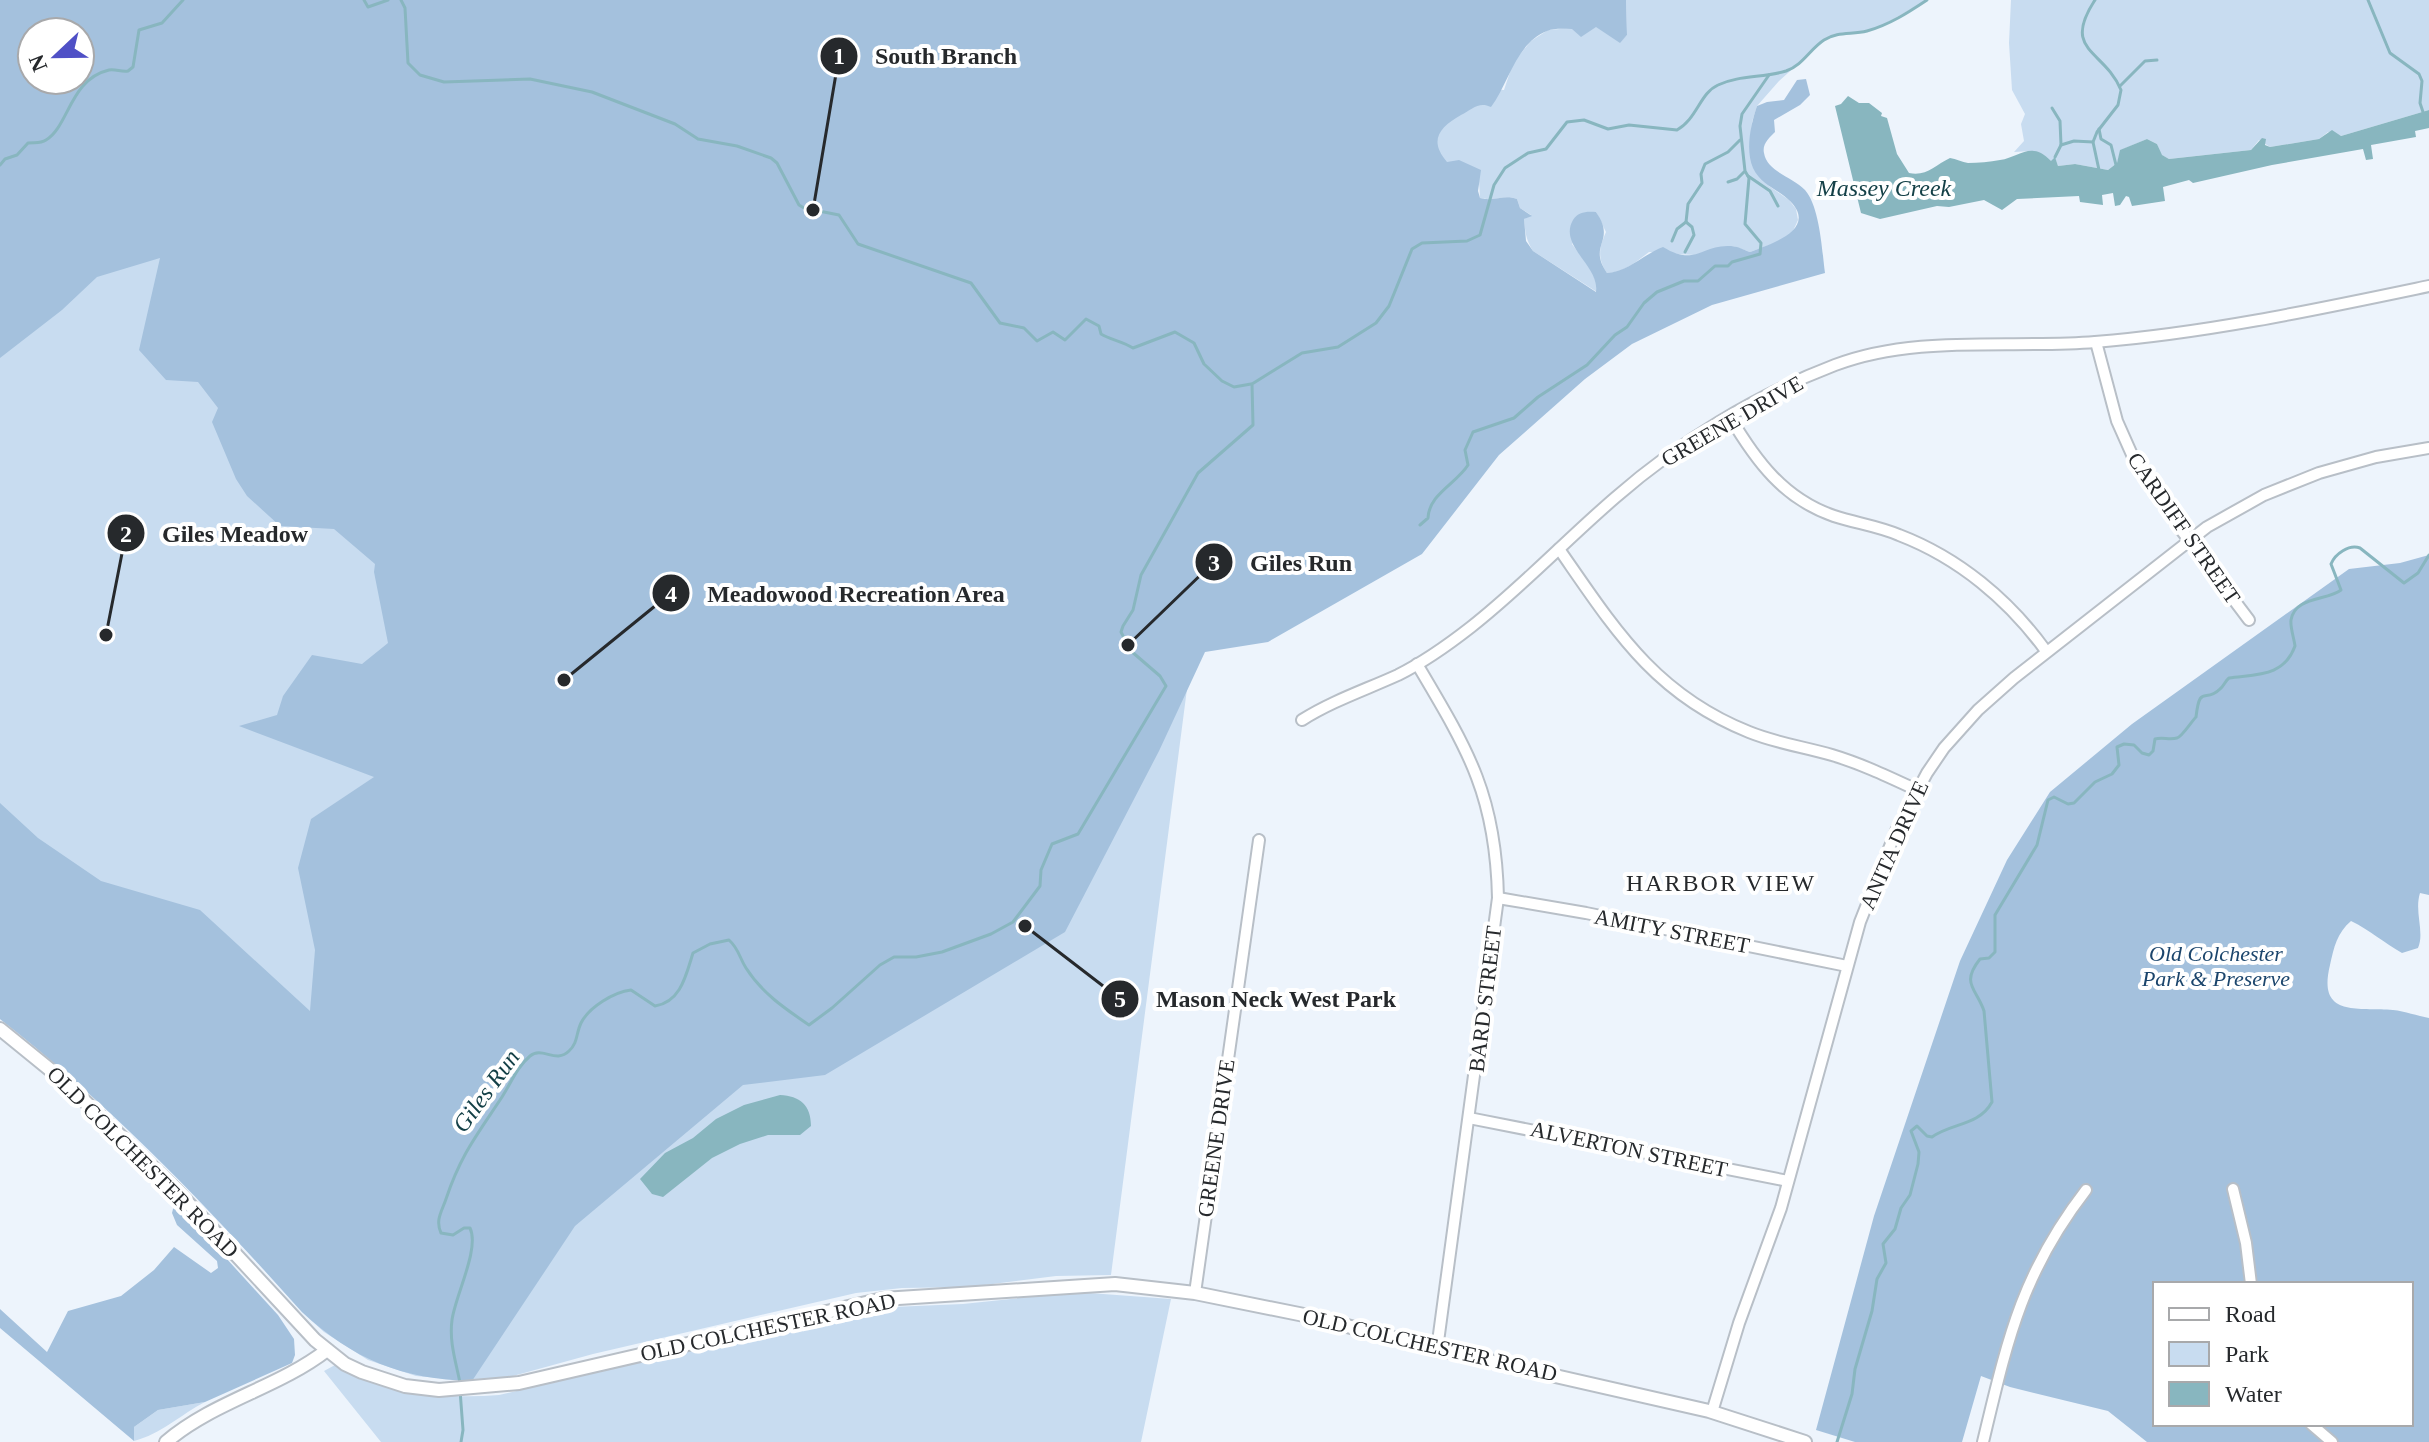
<svg xmlns="http://www.w3.org/2000/svg" width="2429" height="1442" viewBox="0 0 2429 1442" font-family="Georgia,serif">
<rect width="100%" height="100%" fill="#edf4fc"/>
<!-- green -->
<g fill="#c8dcf0" fill-rule="evenodd">
<path d="M0,0L1504,90L1513,63L1531,41L1548,30L1596,26L1620,42L1627,35L1626,0H1927L1881,26L1863,32L1843,33L1825,40L1779,81L1757,106L1752,122L1750,153L1769,186L1789,200L1796,209L1798,220L1792,233L1781,241L1750,252L1733,246L1694,255L1649,252C1636,262 1623,273 1607,273C1597,258 1599,248 1606,232L1596,212L1572,244C1582,258 1598,274 1597,292L1533,251C1526,240 1525,231 1524,219L1531,215L1520,208L1517,199C1504,194 1494,202 1480,198L1479,181L1198,604L1111,1275L1056,1276L969,1287L902,1288L856,1293L593,1354L513,1376L472,1381L416,1376L368,1360L324,1332L302,1312C208,1207 112,1106 0,1019ZM32,32H80V80H32Z"/>
<path d="M2011,0H2429V110L2341,136L2328,132L2319,139L2270,147L2259,140L2251,150L2169,159L2161,155L2157,144L2147,139L2121,150L2117,163L2108,170L2075,164L2058,166L2055,158L2051,162L2031,151L2014,152L2024,141L2021,124L2025,114L2012,90L2009,43Z"/>
<path d="M1076,1292L1171,1299L1141,1442H381L324,1371L335,1365C388,1391 441,1400 499,1395L869,1308L963,1304Z"/>
<path d="M205,1402C180,1415 161,1434 134,1441V1427L158,1410Z"/>
</g>
<!-- forest -->
<g fill="#a4c1dd" fill-rule="evenodd">
<path d="M0,0H1626L1627,35L1620,43L1596,27L1581,37L1572,29C1564,29 1554,28 1547,31C1516,43 1509,83 1491,107C1479,101 1472,109 1461,115C1440,127 1428,140 1447,162L1459,160L1481,170L1478,191L1480,198C1494,202 1504,194 1517,199L1520,208L1532,216L1524,219L1526,241L1533,251L1596,292C1600,266 1558,246 1573,220C1578,212 1586,211 1596,212C1617,242 1587,244 1607,273C1628,272 1644,254 1663,247C1696,267 1701,244 1731,246C1737,246 1744,250 1750,252C1768,245 1819,230 1790,201C1778,189 1761,185 1753,168C1745,149 1751,124 1757,106L1767,102L1784,100L1797,80L1806,79L1810,95L1800,105L1774,120L1775,132C1769,138 1762,144 1764,153C1767,172 1793,177 1805,190C1820,207 1822,251 1825,273L1712,305L1632,344L1585,379L1499,455L1422,554L1268,642L1205,652L1159,751L1065,932L825,1075L743,1085L575,1226L472,1381C401,1379 354,1360 302,1312C208,1207 112,1106 0,1019V803L38,838L101,881L200,910L310,1011L315,950L298,868L311,819L374,777L239,726L277,715L283,696L312,655L362,664L388,643L374,572L375,564L334,529L280,526L247,496L236,479L212,422L218,408L198,382L166,380L139,350L160,258L97,277L62,310L0,358ZM32,32H80V80H32Z"/>
<path d="M2429,555V895L2420,893C2414,912 2425,932 2418,948L2402,953C2384,943 2370,930 2351,921C2337,933 2334,947 2330,965C2317,1018 2357,1007 2393,1010C2405,1011 2417,1016 2429,1018V1442H2147L2108,1411L2010,1387L1981,1376L1962,1442H1855L1816,1430L1874,1216L1960,961L2007,860L2050,792L2132,724L2349,569L2400,563ZM2155,1284H2411V1424H2155Z"/>
<path d="M174,1205L183,1211L278,1315L294,1339L295,1355L292,1363L205,1402L158,1410L134,1427V1441L0,1328V1309L47,1352L68,1311L121,1296L154,1270L174,1247L211,1273L218,1268L217,1261L177,1225L172,1213Z"/>
</g>
<!-- water -->
<g fill="#88b6bf">
<path d="M1848,96L1859,103H1869L1882,113L1881,116L1887,118L1897,154L1909,173C1926,177 1935,165 1950,158C1956,159 1962,162 1968,163C1978,163 1990,162 2000,160C2020,157 2031,140 2051,161L2055,157L2058,166L2075,164L2108,170L2117,163L2120,150L2147,139L2157,144L2162,155L2169,159L2251,150L2262,138L2266,139L2265,145L2270,147L2319,139L2332,130L2341,136L2429,110V128L2415,131L2416,137L2371,145L2373,159L2366,160L2363,149L2272,165L2193,183L2189,180L2163,187L2165,201L2132,206L2129,197L2126,196L2120,205L2115,206L2113,193L2102,195L2103,205L2080,202L2079,196L2017,199L2002,210L1984,200L1949,207L1937,206L1880,219L1861,213L1835,106L1841,104Z"/>
<path d="M780,1095C800,1096 811,1105 811,1126L800,1135H768L740,1144L712,1158L663,1197L652,1194L640,1179L665,1153L693,1138L716,1119L744,1105Z"/>
</g>
<g fill="none" stroke-linecap="round" stroke-linejoin="round">
<!-- stream -->
<g stroke="#88b6bf" stroke-width="3">
<path d="M364,0L368,7L388,0"/>
<path d="M401,0L405,8L408,63L420,75L444,82L530,79L592,92L675,124L698,139L737,146L771,158L777,163L799,205L804,208L839,215L858,244L971,283L1000,323L1024,328L1037,341L1053,332L1065,340L1086,319L1099,326L1101,334C1111,340 1122,341 1133,348L1175,332L1194,343L1204,364L1222,381L1234,387L1251,384"/>
<path d="M2095,0C2061,52 2104,49 2121,90L2118,105L2097,132L2093,142L2099,170"/>
<path d="M2368,0L2390,53L2419,74L2422,81L2420,103L2424,115"/>
<path d="M2120,86L2145,61L2157,60"/>
<path d="M2052,108L2060,121L2061,145"/>
<path d="M2099,129L2101,139L2111,145L2116,165"/>
<path d="M2055,157L2061,145L2074,141L2093,142"/>
<path d="M0,165L5,159L17,155L28,143C35,142 40,144 46,140C69,126 70,79 109,70C116,69 121,72 128,71L133,67L139,30L162,23L183,0"/>
<path d="M1748,176L1770,191L1778,206"/>
<path d="M1728,182L1737,179L1744,172"/>
<path d="M1672,241L1677,229L1686,222L1688,204L1702,183L1701,174L1705,164L1728,152L1740,140"/>
<path d="M1685,252L1694,235L1692,227L1686,222"/>
<path d="M1420,525L1428,518C1429,494 1456,484 1468,465L1465,450L1473,432L1514,418L1538,397L1587,365L1615,335L1627,327L1644,303L1657,292L1684,281H1698L1715,266H1728L1732,262L1760,254L1761,243L1745,224L1749,178L1745,171L1740,126L1742,114L1769,75"/>
<path d="M460,1383C456,1362 449,1342 452,1320C455,1296 480,1249 470,1228H464L453,1235L441,1233C435,1220 442,1211 446,1199C461,1154 477,1135 502,1097C511,1083 517,1067 530,1056C542,1046 556,1064 569,1051C578,1043 576,1033 581,1023C589,1007 614,992 631,990L655,1006C681,1002 686,975 693,953L710,944L729,940C739,949 739,957 746,968C762,993 784,1008 809,1025L832,1008L880,965L894,957H916L942,952L991,934L1013,922L1040,886L1041,870L1052,844L1078,834L1166,686L1160,676L1131,651L1121,632L1123,626L1133,610L1141,575L1198,473L1253,425L1252,384L1302,353L1338,347L1376,323L1389,306L1412,249L1422,243L1467,241L1480,235L1494,185L1505,168L1528,153L1546,149L1567,122L1584,120L1608,129L1629,125L1677,130C1697,119 1700,93 1718,85C1739,75 1764,78 1786,71C1803,65 1810,49 1824,40C1838,31 1852,35 1867,31C1889,25 1909,12 1927,0"/>
<path d="M460,1390L463,1430L461,1442"/>
<path d="M1837,1442L1852,1394L1855,1369L1872,1311L1877,1279L1886,1263L1883,1244L1895,1229L1901,1208L1910,1195L1918,1164L1919,1152L1911,1131L1917,1126L1927,1136L1932,1137C1951,1123 1979,1126 1992,1102L1984,1011C1977,989 1960,984 1980,959L1989,958L1995,952V915L2037,845L2048,800L2054,797L2068,804L2074,803L2095,782L2112,774L2119,765L2117,747L2124,744L2134,745L2142,753L2149,755L2153,751L2155,739C2162,737 2170,740 2177,738C2182,737 2191,722 2196,717C2200,683 2205,704 2220,689C2224,686 2225,681 2229,678C2256,674 2284,677 2295,646C2294,638 2290,627 2291,620C2295,596 2327,601 2341,590L2331,564C2335,554 2349,544 2360,548L2404,583L2418,573L2429,555"/>
</g>
<!-- minor casing -->
<g stroke="#b8bfc7" stroke-width="14">
<g id="minor">
<path d="M2096,342L2117,421L2133,457L2176,523L2249,620"/>
<path d="M1730,417C1756,461 1784,499 1834,516C1855,523 1878,526 1899,535C1959,558 2009,600 2046,651"/>
<path d="M1559,549C1614,628 1654,694 1749,732C1776,743 1804,747 1832,755C1862,764 1889,777 1917,790"/>
<path d="M1417,664C1468,750 1496,795 1498,898L1437,1349"/>
<path d="M1302,720C1332,701 1365,690 1398,675C1424,662 1448,645 1471,627C1522,587 1567,539 1616,497C1679,442 1756,395 1835,365C1917,334 2009,349 2095,342C2207,333 2319,309 2429,286"/>
<path d="M1498,898L1586,913L1847,966"/>
<path d="M1469,1118L1788,1181"/>
<path d="M2233,1189L2246,1243L2251,1284"/>
<path d="M1195,1293L1259,840"/>
<path d="M1712,1412L1739,1323L1781,1208L1860,922L1896,831L1927,773L1944,748L1978,710L2014,678L2207,527L2264,495L2319,473L2376,457L2429,448"/>
<path d="M2311,1424L2332,1442"/>
<path d="M1983,1442C2007,1342 2021,1274 2086,1190"/>
</g>
</g>
<!-- tertiary casing -->
<g stroke="#b8bfc7" stroke-width="16">
<g id="tertiary">
<path d="M0,1029L64,1081L176,1190L315,1340L345,1364L362,1372L405,1386L439,1390L519,1383L883,1299L1115,1284L1195,1293L1304,1315L1437,1349L1709,1411L1805,1442"/>
<path d="M166,1442C214,1401 278,1388 327,1350"/>
</g>
</g>
<!-- minor -->
<use href="#minor" stroke="#fff" stroke-width="10"/>
<!-- tertiary -->
<use href="#tertiary" stroke="#fff" stroke-width="12"/>
</g>
<g text-anchor="middle" dominant-baseline="central" stroke-width="8" stroke-linejoin="round" paint-order="stroke">
<!-- street labels -->
<g font-size="22" fill="#26292c" stroke="#fff">
<text transform="translate(1732 421) rotate(-30)">GREENE DRIVE</text>
<text transform="translate(2184 528) rotate(55)">CARDIFF STREET</text>
<text transform="translate(1894 845) rotate(-66)">ANITA DRIVE</text>
<text transform="translate(1672 931) rotate(11)">AMITY STREET</text>
<text transform="translate(1485 999) rotate(-83)">BARD STREET</text>
<text transform="translate(1216 1138) rotate(-82)">GREENE DRIVE</text>
<text transform="translate(1629 1149) rotate(12)">ALVERTON STREET</text>
<text transform="translate(143 1162) rotate(45)">OLD COLCHESTER ROAD</text>
<text transform="translate(768 1327) rotate(-12)">OLD COLCHESTER ROAD</text>
<text transform="translate(1430 1345) rotate(13)">OLD COLCHESTER ROAD</text>
</g>
<!-- park labels -->
<g font-size="22" font-style="italic" fill="#1b456c" stroke="#fff">
<text x="2216" y="953">Old Colchester<tspan x="2216" dy="25">Park &amp; Preserve</tspan></text>
</g>
<!-- water labels -->
<g font-size="24" font-style="italic" fill="#144047" stroke="#fff">
<text x="1884" y="188">Massey Creek</text>
<text transform="translate(486 1091) rotate(-54)">Giles Run</text>
</g>
<!-- neighbourhood labels -->
<g font-size="24" letter-spacing="2" fill="#26292c" stroke="#fff">
<text x="1721" y="883">HARBOR VIEW</text>
</g>
</g>
<!-- callouts -->
<path fill="none" stroke="#26292c" stroke-width="3" d="M813 210L839 56M106 635L126 533M1128 645L1214 562M564 680L671 593M1025 926L1120 999"/>
<g fill="#26292c" stroke="#fff" stroke-width="3">
<circle cx="813" cy="210" r="8"/>
<circle cx="106" cy="635" r="8"/>
<circle cx="1128" cy="645" r="8"/>
<circle cx="564" cy="680" r="8"/>
<circle cx="1025" cy="926" r="8"/>
<circle cx="839" cy="56" r="20"/>
<circle cx="126" cy="533" r="20"/>
<circle cx="1214" cy="562" r="20"/>
<circle cx="671" cy="593" r="20"/>
<circle cx="1120" cy="999" r="20"/>
</g>
<g font-size="24" text-anchor="middle" font-weight="bold" fill="#fff">
<text x="839" y="64">1</text>
<text x="126" y="542">2</text>
<text x="1214" y="571">3</text>
<text x="671" y="602">4</text>
<text x="1120" y="1007">5</text>
</g>
<g font-size="24" text-anchor="middle" font-weight="bold" fill="#26292c" stroke="#fff" stroke-width="8" stroke-linejoin="round" paint-order="stroke">
<text x="946" y="64">South Branch</text>
<text x="235" y="542">Giles Meadow</text>
<text x="1301" y="571">Giles Run</text>
<text x="856" y="602">Meadowood Recreation Area</text>
<text x="1276" y="1007">Mason Neck West Park</text>
</g>
<!-- legend -->
<rect x="2153" y="1282" width="260" height="144" fill="#ffffff" stroke="#a8a9ab" stroke-width="2"/>
<rect x="2169" y="1308" width="40" height="12" fill="#ffffff" stroke="#a8a9ab" stroke-width="2"/>
<text x="2225" y="1322" font-size="24" fill="#26292c">Road</text>
<rect x="2169" y="1342" width="40" height="24" fill="#c8dcf0" stroke="#a8a9ab" stroke-width="2"/>
<text x="2225" y="1362" font-size="24" fill="#26292c">Park</text>
<rect x="2169" y="1382" width="40" height="24" fill="#88b6bf" stroke="#a8a9ab" stroke-width="2"/>
<text x="2225" y="1402" font-size="24" fill="#26292c">Water</text>
<!-- north arrow -->
<g transform="translate(56 56) rotate(248)"><circle r="38" fill="#ffffff" stroke="#a8a9ab" stroke-width="2"/>
<path d="M0-6L14 30L0 20L-14 30Z" fill="#4f50c6"/>
<text y="-12" font-size="22" font-weight="bold" text-anchor="middle" fill="#26292c">N</text>
</g>
</svg>
